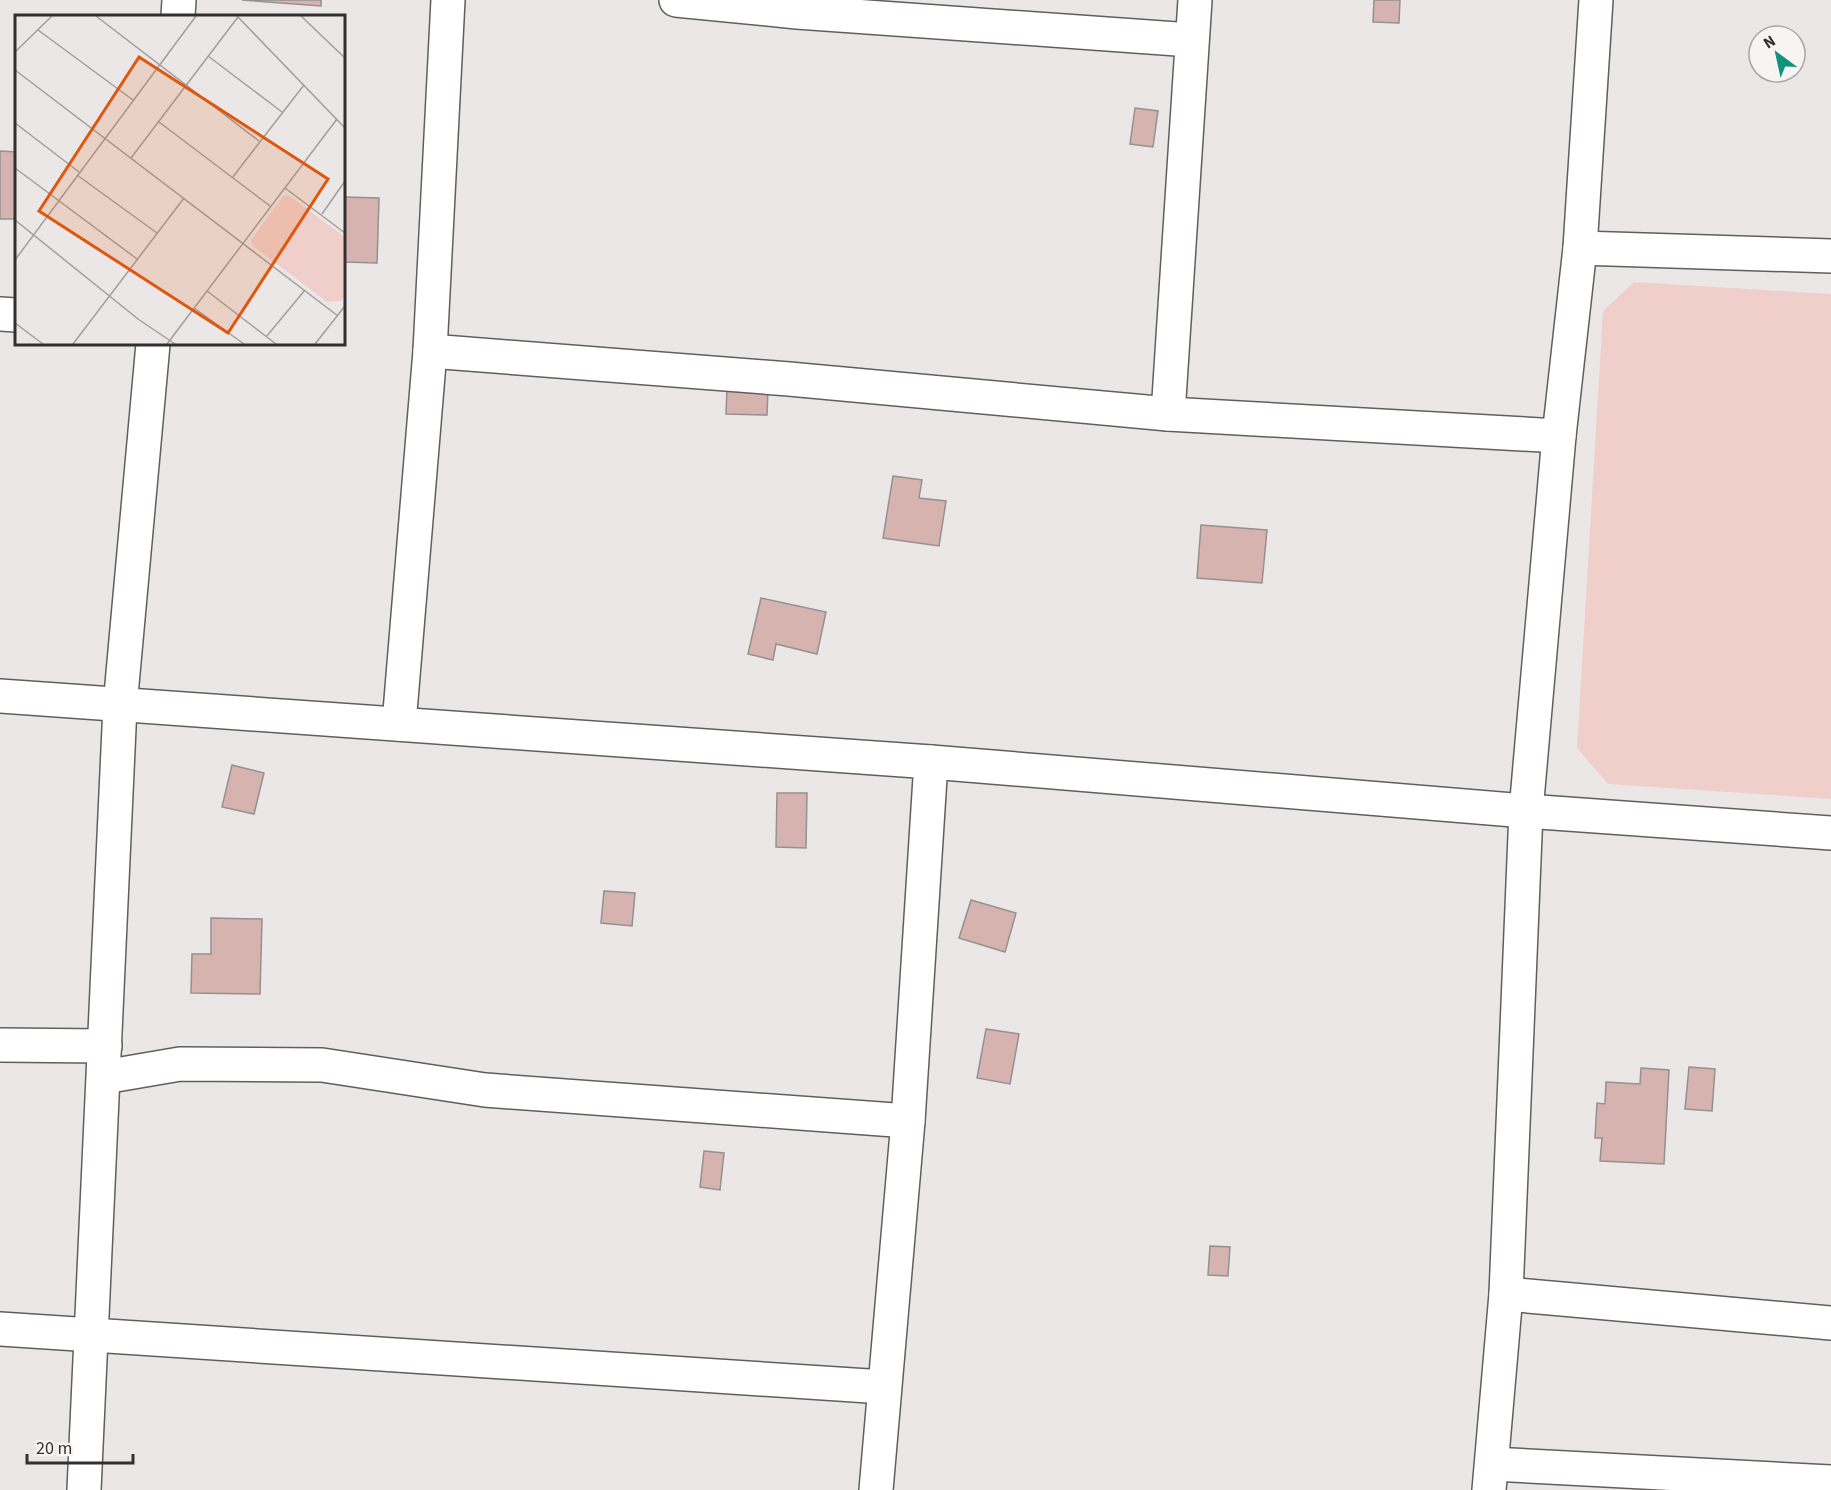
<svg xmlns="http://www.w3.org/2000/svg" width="1831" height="1490" viewBox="0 0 1831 1490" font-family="'Source Sans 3',sans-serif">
<rect width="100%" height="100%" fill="#ebe7e6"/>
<!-- green -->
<path fill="#f0cfcb" d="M1634,282L1831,294V799L1608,784L1577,748L1603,311Z"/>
<!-- building -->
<g fill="#d7b3b0" stroke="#959191" stroke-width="1.5">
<path d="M242,0H321V6Z"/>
<path d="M1374,0H1400L1399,23L1373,22Z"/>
<path d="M1135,108L1158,111L1153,147L1130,144Z"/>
<path d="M0,151L16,152V219H0Z"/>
<path d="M344,197L379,198L377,263L344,262Z"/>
<path d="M727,388L768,389L767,415L726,414Z"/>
<path d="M893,476L922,480L919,498L946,501L939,546L883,538Z"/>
<path d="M1201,525L1267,530L1262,583L1197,578Z"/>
<path d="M761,598L826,612L817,654L776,644L773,660L748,654Z"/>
<path d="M232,765L264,773L254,814L222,807Z"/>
<path d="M777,793H807L806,848L776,847Z"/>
<path d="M604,891L635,893L632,926L601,923Z"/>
<path d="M971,900L1016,913L1005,952L959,938Z"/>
<path d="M211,918L262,919L260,994L191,993L192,954H211Z"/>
<path d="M986,1029L1019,1034L1010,1084L977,1078Z"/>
<path d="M1689,1067L1715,1069L1712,1111L1685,1109Z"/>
<path d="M1641,1068L1669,1070L1664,1164L1600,1161L1602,1138H1595L1597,1103L1605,1104L1606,1082L1640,1084Z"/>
<path d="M704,1151L724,1153L720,1190L700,1187Z"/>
<path d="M1210,1246L1230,1247L1228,1276L1208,1275Z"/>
</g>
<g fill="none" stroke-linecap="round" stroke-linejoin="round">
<!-- minor casing -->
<g stroke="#625e5e" stroke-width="36">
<g id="minor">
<path d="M676,0L797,12L1191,40"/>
<path d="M178,16L179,0"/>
<path d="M1580,248L1831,256"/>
<path d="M0,314L16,315"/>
<path d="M430,351L789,379L1168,414L1559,436"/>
<path d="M1168,414L1195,0"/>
<path d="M0,696L931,762L1526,811L1831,833"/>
<path d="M399,724L430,351L448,0"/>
<path d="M0,1045L105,1046"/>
<path d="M104,1077L180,1064L322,1065L485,1090L908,1121"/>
<path d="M1506,1294L1831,1323"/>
<path d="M0,1329L884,1387"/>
<path d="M1492,1464L1831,1482"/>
<path d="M84,1490L120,706L153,344"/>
<path d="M876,1490L908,1121L931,762"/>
<path d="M1489,1490L1506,1294L1526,811L1559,436L1580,248L1596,0"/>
</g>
</g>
<!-- minor -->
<use href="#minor" stroke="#fff" stroke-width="33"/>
</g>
<!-- overview -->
<g transform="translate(15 15)">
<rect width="330" height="330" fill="#ebe7e6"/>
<path d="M273,180L330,222V281L326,286L312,287L237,230L236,225L268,181Z" fill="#f0cfcb"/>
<path fill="none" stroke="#a19e9d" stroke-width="1.5" d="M81,1L244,126M222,1L330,113M286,1L330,43M23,15L118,85M0,37L37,1M193,41L267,97M0,55L323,301M144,107L255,191M0,108L64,157M116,143L223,2M0,153L122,244M62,160L142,218M217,163L289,70M270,173L330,218M307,199L330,166M0,205L123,304L160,329M0,245L181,1M192,276L261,329M179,293L229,329M0,308L28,329M251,322L290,275M58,329L169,183M152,329L322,104M300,329L330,291"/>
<path fill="#df570e" fill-opacity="0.15" stroke="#df570e" stroke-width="3" d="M124,42L313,164L213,318L24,196Z"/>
<rect width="330" height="330" fill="none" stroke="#313030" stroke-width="3"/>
</g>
<!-- north arrow -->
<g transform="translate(1777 54) rotate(327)"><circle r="28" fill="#f8f4f3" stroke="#a8a6a5" stroke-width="1.5"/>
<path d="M0-4.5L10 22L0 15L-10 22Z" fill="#10937b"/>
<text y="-9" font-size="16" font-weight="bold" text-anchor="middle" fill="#313030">N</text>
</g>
<!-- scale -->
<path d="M27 1454v9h106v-9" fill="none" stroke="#313030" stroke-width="3"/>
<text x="36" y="1454" font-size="18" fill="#313030" stroke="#f8f4f3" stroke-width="4.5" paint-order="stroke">20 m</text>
</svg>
